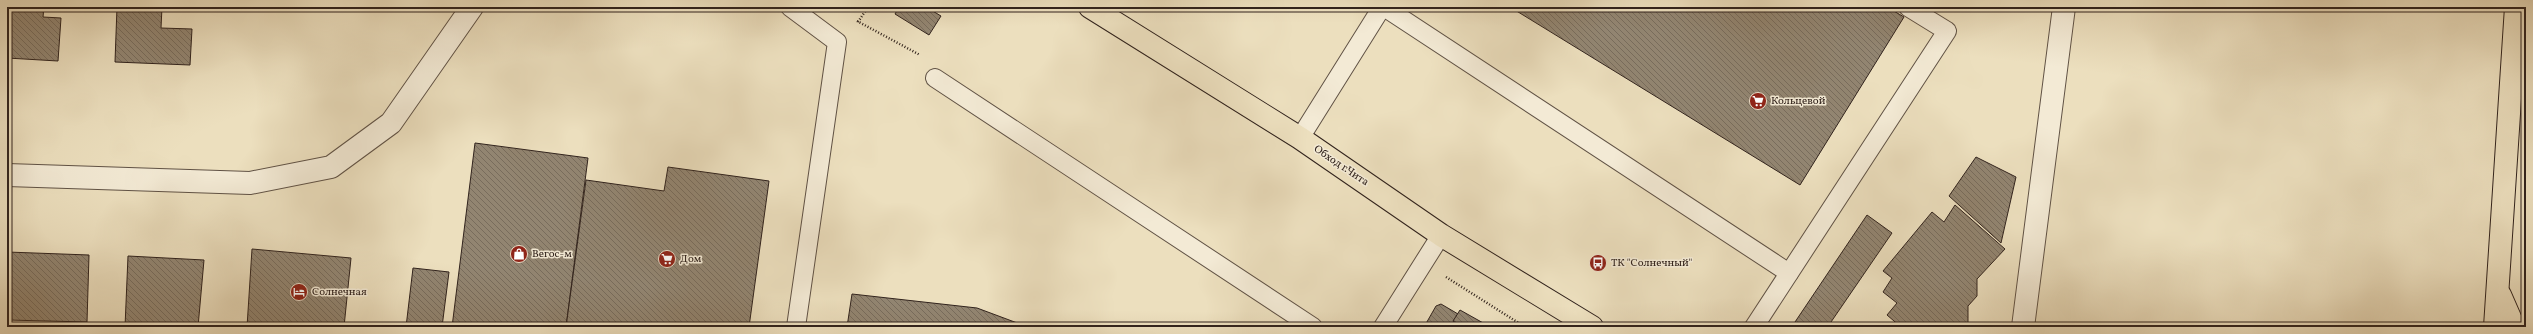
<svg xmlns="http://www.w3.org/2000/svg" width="2533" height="334" viewBox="0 0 2533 334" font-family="Vollkorn,serif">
<defs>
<pattern id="building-back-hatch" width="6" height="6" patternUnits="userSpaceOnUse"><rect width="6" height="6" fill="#928571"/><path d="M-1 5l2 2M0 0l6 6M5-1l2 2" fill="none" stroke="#786c5c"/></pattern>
</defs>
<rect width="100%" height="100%" fill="#ecdfbe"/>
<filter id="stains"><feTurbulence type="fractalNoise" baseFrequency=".005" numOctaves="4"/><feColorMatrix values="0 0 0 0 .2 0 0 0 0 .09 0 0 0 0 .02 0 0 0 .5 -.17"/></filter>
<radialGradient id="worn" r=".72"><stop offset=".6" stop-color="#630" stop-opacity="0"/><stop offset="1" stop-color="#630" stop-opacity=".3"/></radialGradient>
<!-- building -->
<g fill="url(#building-back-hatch)" stroke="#31231d">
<path d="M7,7H44L43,17L61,18L58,61L7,58Z"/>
<path d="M117,7H162L161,28L192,29L190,65L115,62Z"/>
<path d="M899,7H926L941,16L929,35L895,14Z"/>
<path d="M1510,7H1887L1904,17L1800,185Z"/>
<path d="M475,143L588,158L566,327H452Z"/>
<path d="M1976,157L2016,177L2001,243L1949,196Z"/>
<path d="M668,167L769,181L749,327H566L586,180L664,191Z"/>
<path d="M1955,205L2005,249L1977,279V296L1968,306V327H1923L1919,324L1916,327H1901L1887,315L1897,303L1883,292L1892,278L1883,271L1932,212L1944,222Z"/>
<path d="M1867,215L1892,233L1831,322L1838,327H1800L1795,322Z"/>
<path d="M252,249L351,258L344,327H247Z"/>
<path d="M7,252L89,255L87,322L7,320Z"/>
<path d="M128,256L204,260L198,327H125Z"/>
<path d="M413,268L449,272L442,327H406Z"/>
<path d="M852,294L977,308L1028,327H847Z"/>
<path d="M1441,304L1458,314L1450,327H1424L1436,306Z"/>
<path d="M1460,310L1485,324L1484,327H1464L1453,321Z"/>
</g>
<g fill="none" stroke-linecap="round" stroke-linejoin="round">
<!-- lane casing -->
<g stroke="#605245" stroke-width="20">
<g id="lane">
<path d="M790,7L837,42L796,327"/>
<path d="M1384,7L1789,273"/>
<path d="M935,78L1313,327"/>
<path d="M1300,138L1382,7"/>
<path d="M1383,327L1441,235"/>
<path d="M1754,327L1947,31L1908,7"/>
</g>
</g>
<!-- street casing -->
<g stroke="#605245" stroke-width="24">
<g id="street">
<path d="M7,175L250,183L331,167L391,123L472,7"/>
<path d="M2023,327L2064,7"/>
</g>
</g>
<!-- primary casing -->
<g stroke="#31231d" stroke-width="24">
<g id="primary">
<path d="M2500,295L2514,327"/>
<path d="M2495,327L2516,7"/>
</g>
</g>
<!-- highway casing -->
<g stroke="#31231d" stroke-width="24">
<path id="highway" d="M1090,7L1300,138L1441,235L1592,327"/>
</g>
<!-- path -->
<g stroke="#31231d" stroke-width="2.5" stroke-dasharray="1 2" stroke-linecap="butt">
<path d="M857,21L920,55"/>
<path d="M858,22L868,7"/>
<path d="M1446,277L1525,327"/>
</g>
<!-- lane -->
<use href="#lane" stroke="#f3ead5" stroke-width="18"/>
<!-- street -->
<use href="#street" stroke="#f3ead5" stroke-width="22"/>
<!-- primary -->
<use href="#primary" stroke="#ecdfbe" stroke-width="22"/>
<!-- highway -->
<use href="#highway" stroke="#ecdfbe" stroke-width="22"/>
</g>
<!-- icons -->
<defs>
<g id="supermarket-disc" transform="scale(0.9)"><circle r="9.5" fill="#8f2418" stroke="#f3ead5"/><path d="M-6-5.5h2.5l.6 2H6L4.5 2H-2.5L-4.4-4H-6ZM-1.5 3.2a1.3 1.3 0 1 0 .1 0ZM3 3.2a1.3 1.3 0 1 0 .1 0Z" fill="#fff"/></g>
<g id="shop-disc" transform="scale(0.9)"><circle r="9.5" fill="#8f2418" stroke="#f3ead5"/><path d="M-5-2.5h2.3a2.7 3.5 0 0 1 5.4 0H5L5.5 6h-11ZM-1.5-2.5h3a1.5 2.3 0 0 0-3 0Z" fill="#fff"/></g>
<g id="bus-disc" transform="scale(0.9)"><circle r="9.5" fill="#8f2418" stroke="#f3ead5"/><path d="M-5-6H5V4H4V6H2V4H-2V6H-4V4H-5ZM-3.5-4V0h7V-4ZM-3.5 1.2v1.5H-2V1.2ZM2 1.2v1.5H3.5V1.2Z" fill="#fff"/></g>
<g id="hotel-disc" transform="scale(0.9)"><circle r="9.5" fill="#8f2418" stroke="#f3ead5"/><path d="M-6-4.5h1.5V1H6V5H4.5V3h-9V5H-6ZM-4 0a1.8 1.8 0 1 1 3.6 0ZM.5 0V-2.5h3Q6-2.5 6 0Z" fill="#fff"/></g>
</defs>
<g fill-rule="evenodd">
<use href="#supermarket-disc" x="1758" y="101"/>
<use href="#shop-disc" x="519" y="254"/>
<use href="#supermarket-disc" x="667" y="259"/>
<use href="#bus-disc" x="1598" y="263"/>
<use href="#hotel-disc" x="299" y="292"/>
</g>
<g text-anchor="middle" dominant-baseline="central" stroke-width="3" stroke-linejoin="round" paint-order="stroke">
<!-- poi labels -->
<g font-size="11" fill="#31231d" stroke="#f3ead5" text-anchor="start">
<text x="1771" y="101">Кольцевой</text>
<text x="532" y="254">Вегос-м</text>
<text x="680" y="259">Дом</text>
<text x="1611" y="263">ТК "Солнечный"</text>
<text x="312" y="292">Солнечная</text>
</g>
<!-- street labels -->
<g font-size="11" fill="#31231d" stroke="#f3ead5">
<text transform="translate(1341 166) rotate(34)">Обход г.Чита</text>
</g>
</g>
<!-- margin -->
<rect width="2533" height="334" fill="none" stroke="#ecdfbe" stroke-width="24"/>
<rect x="8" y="8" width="2517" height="318" fill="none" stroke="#31231d" stroke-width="2"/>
<rect x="12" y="12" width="2509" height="310" fill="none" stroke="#31231d"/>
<rect width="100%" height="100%" filter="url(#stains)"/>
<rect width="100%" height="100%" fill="url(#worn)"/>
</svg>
